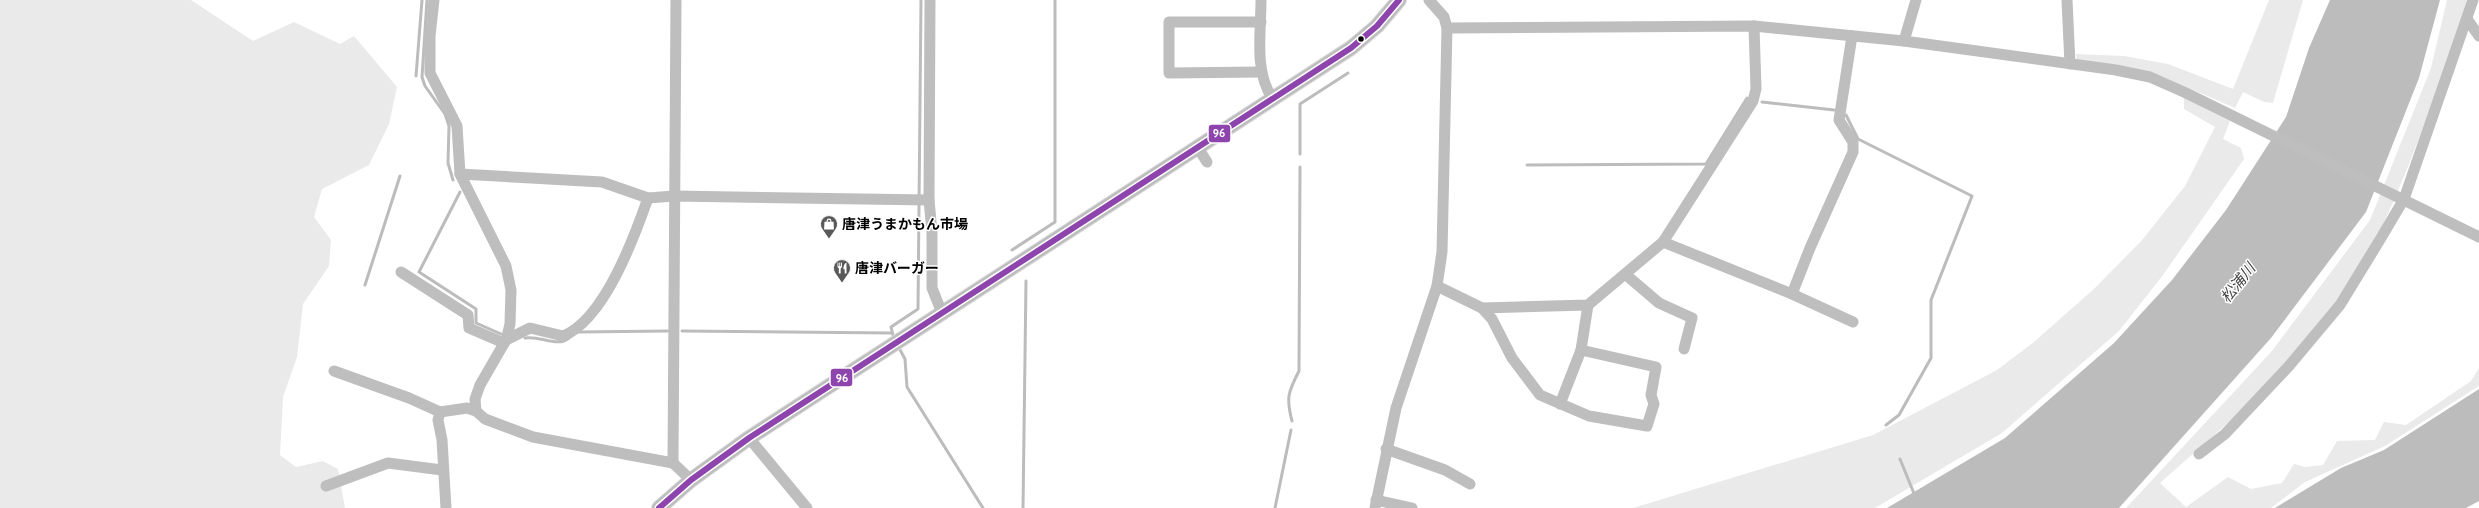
<svg xmlns="http://www.w3.org/2000/svg" width="2479" height="508" viewBox="0 0 2479 508" font-family="Cabin,'Noto Sans JP',sans-serif">
<rect width="100%" height="100%" fill="#fff"/>
<!-- green -->
<g fill="#eaeaea">
<path d="M0,0H191L253,41L294,22L340,44L354,36L397,87L389,124L369,165L322,189L314,217L331,240L329,266L303,304L297,357L283,397L280,455L296,467L323,461L338,469L345,508H0Z"/>
<path d="M2269,0H2303L2273,103L2264,102L2243,92L2235,108L2152,72L2119,65L2077,61L2076,54L2124,56L2168,64L2233,89Z"/>
<path d="M2447,0H2470C2448,60 2427,120 2403,179C2385,222 2365,266 2337,305C2287,372 2223,428 2160,483L2186,507L2228,477L2251,489L2282,483L2294,464L2305,467L2323,465L2337,441L2375,440L2384,422L2406,425L2471,381L2479,368V386L2385,446L2305,482L2271,508H2126L2272,351L2370,220L2431,68Z"/>
<path d="M2184,98L2230,121L2223,139L2241,148L2244,159L2163,275L2119,331L2002,433L1875,508H1633L1873,435L1997,370L2034,342L2095,288L2143,239L2185,186L2215,127L2184,109Z"/>
</g>
<!-- water -->
<g fill="#bcbcbc">
<path d="M2330,0H2440L2419,78L2366,212L2271,338L2119,508H1887L2005,438L2114,343L2172,280L2226,210L2286,117L2309,48Z"/>
<path d="M2479,389V501L2466,508H2275L2341,468L2384,450Z"/>
</g>
<g fill="none" stroke-linecap="round" stroke-linejoin="round">
<!-- stream -->
<g stroke="#bcbcbc" stroke-width="3">
<path d="M427,0L422,77L425,86L445,114L449,126L448,163L453,180"/>
<path d="M416,76L422,0"/>
<path d="M1762,102L1834,110"/>
<path d="M1846,115L1858,139L1972,196L1931,300V358L1899,415L1886,425"/>
<path d="M1300,154V104L1348,73"/>
<path d="M1527,165L1706,164L1747,98"/>
<path d="M460,192L419,272L476,309V323L501,334"/>
<path d="M1012,250L1055,222V0"/>
<path d="M365,285L400,176"/>
<path d="M682,331L891,333"/>
<path d="M579,332L668,331"/>
<path d="M525,338C540,335 557,348 569,338"/>
<path d="M894,339L891,327L918,309L921,0"/>
<path d="M898,346L905,359L907,387L983,508"/>
<path d="M1292,421C1286,398 1288,392 1299,371L1300,167"/>
<path d="M1900,459L1915,496"/>
<path d="M1023,508L1026,281"/>
<path d="M1275,508L1291,430"/>
</g>
<!-- major casing -->
<g stroke="#dbdbdb" stroke-width="16">
<path id="major" d="M659,508L691,480L749,438L1351,48L1377,26L1399,0"/>
</g>
<!-- minor -->
<g stroke="#bebebe" stroke-width="11">
<path d="M434,0L430,36V73L457,126L460,174L506,266L511,290L510,324L506,340L480,385L475,399L476,411"/>
<path d="M930,0L929,200L932,232V288L942,313"/>
<path d="M1261,0C1261,33 1254,70 1272,98"/>
<path d="M2067,0L2070,64"/>
<path d="M2467,19L2479,36"/>
<path d="M1261,22H1169V73L1261,72"/>
<path d="M1447,28L1754,26L1904,41L2116,70L2150,77L2184,92L2479,237"/>
<path d="M1904,41L1916,0"/>
<path d="M1198,148L1207,162"/>
<path d="M460,174L602,182L648,198L674,196L929,200"/>
<path d="M1663,242L1792,294L1853,322"/>
<path d="M401,272L468,315L469,328L504,343"/>
<path d="M1625,274L1659,303L1692,318L1684,349"/>
<path d="M1437,286L1482,308L1588,305L1663,242L1753,101L1756,89L1754,26"/>
<path d="M1792,294L1810,248L1853,152V142L1839,120L1852,36"/>
<path d="M1482,308L1492,319L1512,358L1540,395L1589,416L1647,426L1654,404L1651,395L1656,367L1581,350"/>
<path d="M506,340L530,328L563,336C604,320 634,238 648,198"/>
<path d="M334,371L409,398L440,412L467,408L476,411L485,419L533,437L673,463L691,480"/>
<path d="M1560,404L1581,350L1588,305"/>
<path d="M440,412L438,420L442,440L446,508"/>
<path d="M749,438L807,508"/>
<path d="M1386,449L1445,470L1470,484"/>
<path d="M2199,454L2225,434L2289,366L2340,305L2381,238L2404,199L2473,0"/>
<path d="M673,463L676,0"/>
<path d="M326,486L388,463L442,470"/>
<path d="M1376,500L1412,508"/>
<path d="M1375,508L1396,408L1437,286L1442,252L1447,28L1444,17L1429,0"/>
</g>
<!-- major -->
<use href="#major" stroke="#bdbdbd" stroke-width="14"/>
<!-- bus-1 casing -->
<g stroke="#fff" stroke-width="9">
<path id="bus-1" d="M659,508L691,480L749,438L1351,48L1377,26L1399,0"/>
</g>
<!-- bus-1 -->
<use href="#bus-1" stroke="#8e44ad" stroke-width="6"/>
</g>
<!-- icons -->
<defs>
<g id="shop-pin" transform="scale(0.9)"><path d="M0 17L-7.5 6A9.5 9.5 0 1 1 7.5 6Z" fill="#595959" stroke="#fff"/><path d="M-5-2.5h2.3a2.7 3.5 0 0 1 5.4 0H5L5.5 6h-11ZM-1.5-2.5h3a1.5 2.3 0 0 0-3 0Z" fill="#fff"/></g>
<g id="restaurant-pin" transform="scale(0.9)"><path d="M0 17L-7.5 6A9.5 9.5 0 1 1 7.5 6Z" fill="#595959" stroke="#fff"/><path d="M-5-6h1v4h1v-4h1v4h1v-4h1v5L-1.5 .5V6h-2V.5L-5-1ZM5-6V6H3V1.5H1.5Q1.5-4 5-6Z" fill="#fff"/></g>
</defs>
<g fill-rule="evenodd">
<use href="#shop-pin" x="829" y="224"/>
<use href="#restaurant-pin" x="842" y="268"/>
</g>
<!-- markers -->
<circle fill="#000" stroke="#fff" stroke-width="1.5" cx="1361" cy="39" r="3.5"/>
<g text-anchor="middle" dominant-baseline="central" stroke-width="3" stroke-linejoin="round" paint-order="stroke">
<!-- poi labels -->
<g font-size="14" font-weight="bold" fill="#000" stroke="#fff" text-anchor="start">
<text x="842" y="224">唐津うまかもん市場</text>
<text x="855" y="268">唐津バーガー</text>
</g>
<!-- water labels -->
<g font-size="15" font-style="italic" fill="#414141" stroke="#fff">
<text transform="translate(2238 283) rotate(-51)">松浦川</text>
</g>
</g>
<g stroke="#fff" stroke-width="1.5">
<rect x="1208" y="124" width="23" height="19" rx="4" fill="#8e44ad"/>
<rect x="830" y="368" width="23" height="19" rx="4" fill="#8e44ad"/>
</g>
<g font-size="11" text-anchor="middle" font-weight="bold" fill="#fff">
<text x="1219" y="137">96</text>
<text x="842" y="382">96</text>
</g>
</svg>
